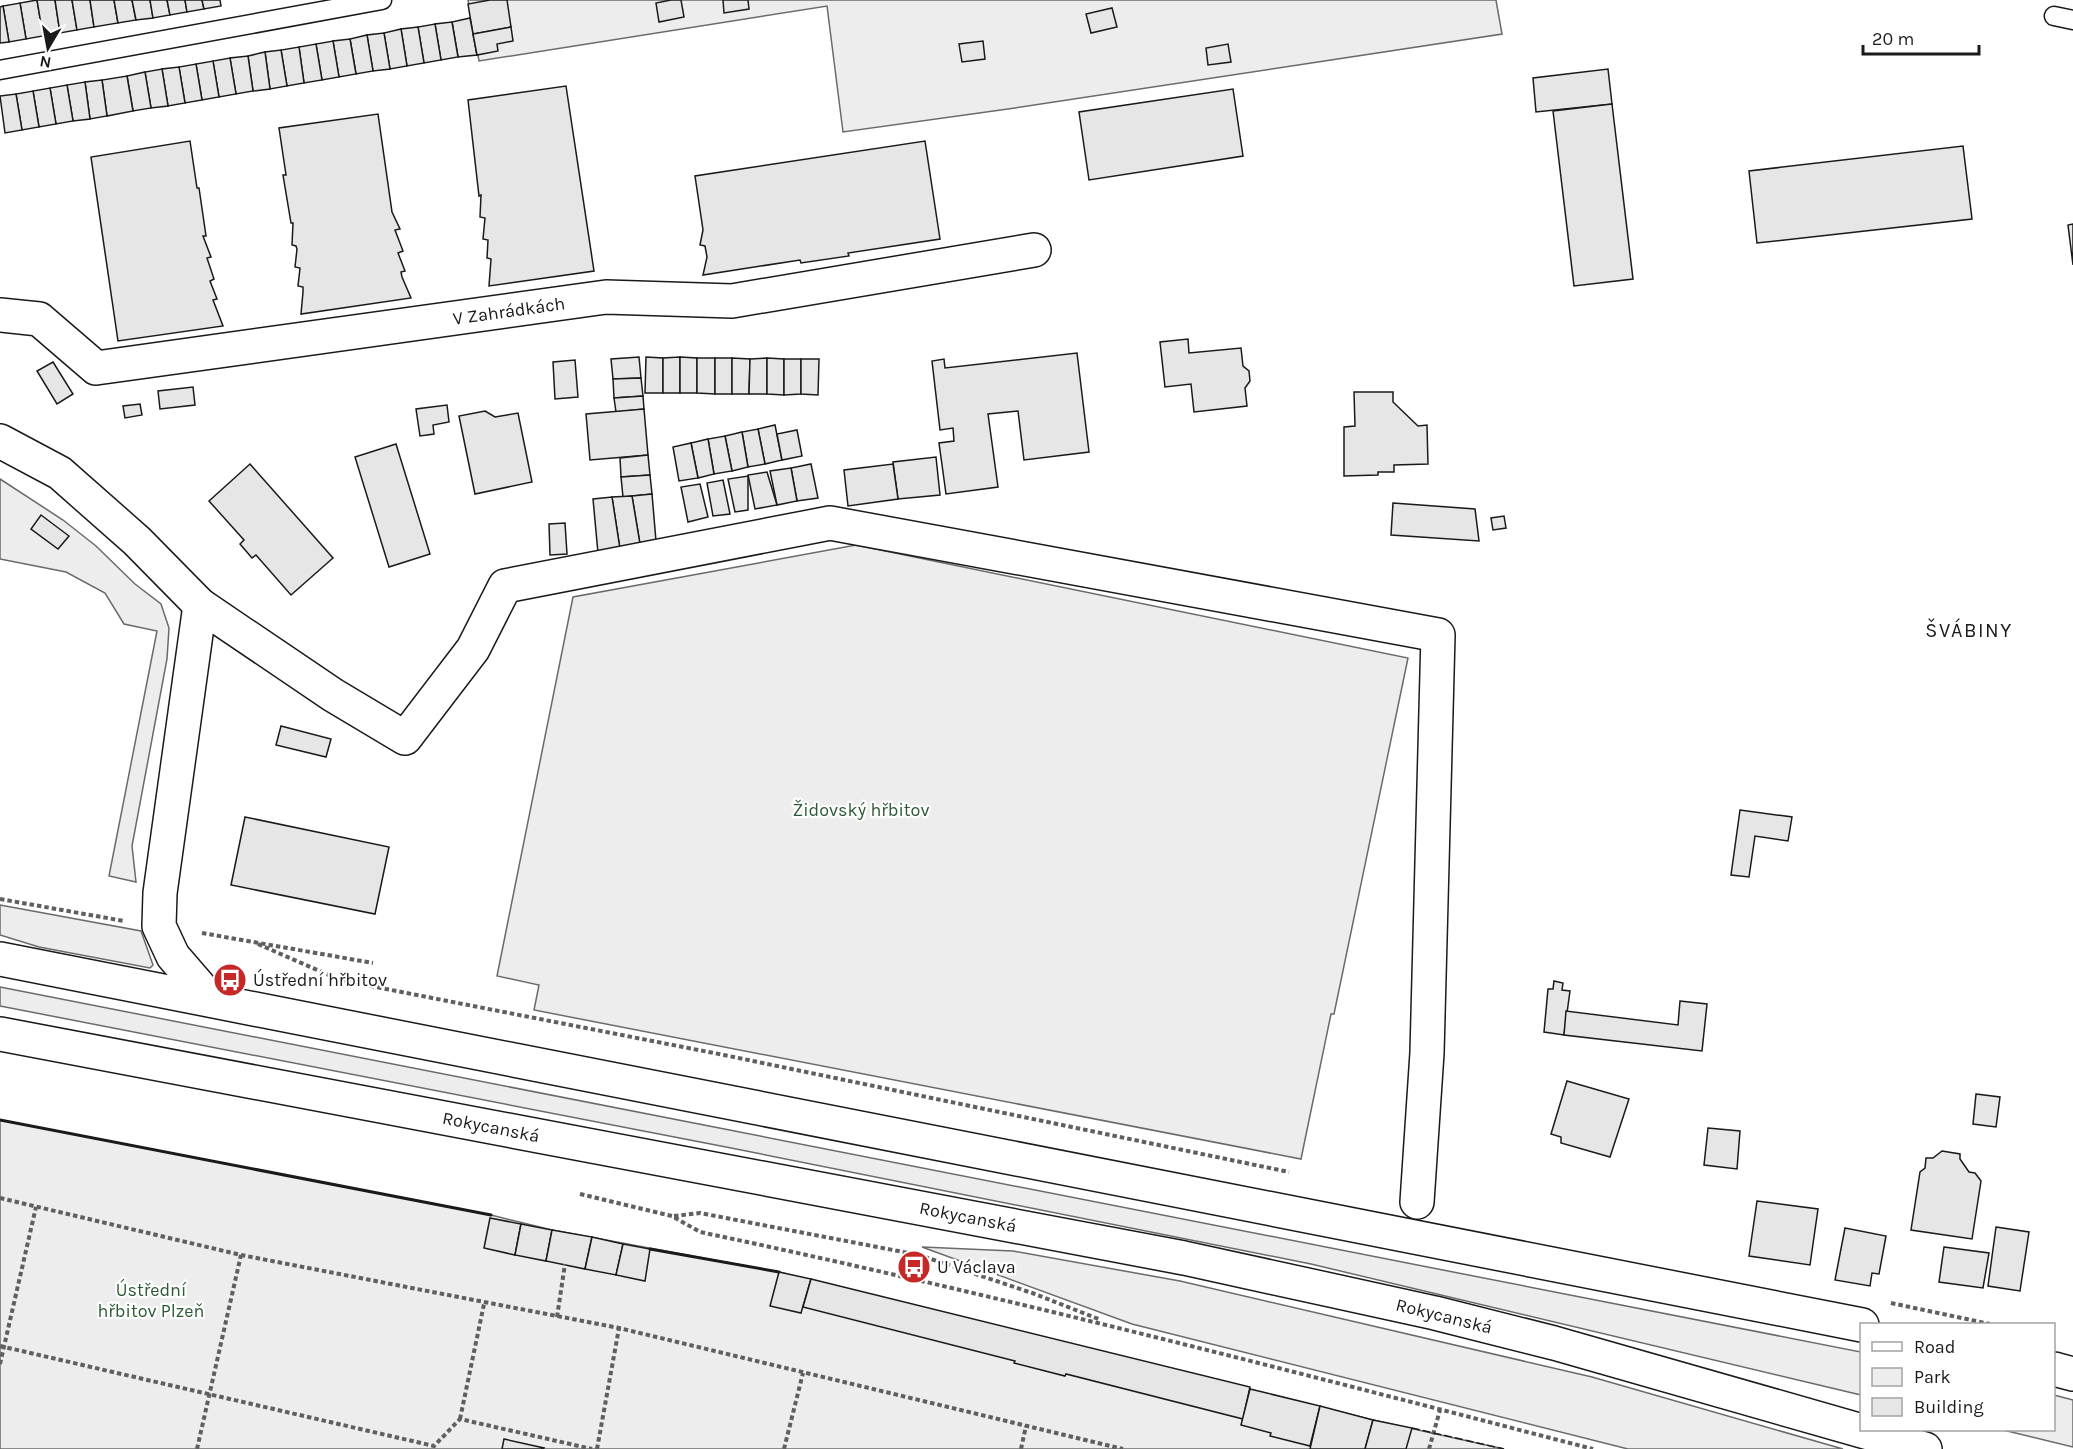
<svg xmlns="http://www.w3.org/2000/svg" width="2073" height="1449" viewBox="0 0 2073 1449" font-family="Karla,sans-serif">
<rect width="100%" height="100%" fill="#fff"/>
<!-- green -->
<g fill="#ededed" stroke="#6a6a6a" stroke-width="1.5">
<path d="M468,0H1496L1502,34L1015,108L843,132L827,6L479,61Z"/>
<path d="M0,479L63,520L96,546L135,584L161,604L169,628L167,659L132,846L136,882L109,876L157,631L124,624L105,593L66,572L0,559Z"/>
<path d="M856,545L1408,658L1334,1014H1331L1301,1159L534,1010L539,985L497,976L573,597Z"/>
<path d="M0,905L141,931L153,965L150,968L39,947L0,935Z"/>
<path d="M0,987L1861,1352V1395L1311,1264L726,1147L0,1006Z"/>
<path d="M0,1120L491,1215L552,1230L779,1272L1373,1420L1504,1449H0Z"/>
<path d="M922,1247L1013,1251L1180,1281L1592,1377L1843,1449H1628L1132,1324Z"/>
<path d="M2054,1395L2073,1400V1447L2003,1430H2054Z"/>
</g>
<!-- building -->
<g fill="#e6e6e6" stroke="#1a1a1a" stroke-width="1.5">
<path d="M37,0L43,36L26,39L20,3Z"/>
<path d="M37,0H55L60,33L43,36Z"/>
<path d="M55,0H72L77,30L60,33Z"/>
<path d="M72,0H90L94,27L77,30Z"/>
<path d="M90,0H114L118,23L94,27Z"/>
<path d="M114,0H132L136,20L118,23Z"/>
<path d="M132,0H150L153,18L136,20Z"/>
<path d="M150,0H167L170,15L153,18Z"/>
<path d="M167,0H185L187,12L170,15Z"/>
<path d="M185,0H202L204,9L187,12Z"/>
<path d="M202,0H220L221,6L204,9Z"/>
<path d="M490,0H507L511,27L473,34L468,4Z"/>
<path d="M671,0H681L684,17L659,22L656,3Z"/>
<path d="M723,0H748L749,9L724,13Z"/>
<path d="M20,3L26,39L9,42L3,6Z"/>
<path d="M3,6L9,42L0,43V7Z"/>
<path d="M1112,8L1117,27L1091,33L1086,14Z"/>
<path d="M470,18L477,55L458,57L452,22Z"/>
<path d="M452,22L458,57L441,60L435,24Z"/>
<path d="M435,24L441,60L424,63L418,27Z"/>
<path d="M418,27L424,63L407,66L401,29Z"/>
<path d="M511,27L513,41L497,44L498,51L477,55L473,34Z"/>
<path d="M401,29L407,66L390,69L384,33Z"/>
<path d="M384,33L390,69L373,71L367,35Z"/>
<path d="M367,35L373,71L356,74L350,39Z"/>
<path d="M350,39L356,74L339,77L333,41Z"/>
<path d="M333,41L339,77L322,80L316,44Z"/>
<path d="M983,41L985,59L962,62L959,44Z"/>
<path d="M316,44L322,80L304,83L299,47Z"/>
<path d="M1228,44L1231,62L1208,65L1206,48Z"/>
<path d="M299,47L304,83L287,86L281,50Z"/>
<path d="M281,50L287,86L270,89L265,52Z"/>
<path d="M265,52L270,89L253,91L248,56Z"/>
<path d="M248,56L253,91L236,94L230,58Z"/>
<path d="M230,58L236,94L219,97L213,61Z"/>
<path d="M213,61L219,97L202,100L196,64Z"/>
<path d="M196,64L202,100L185,103L179,67Z"/>
<path d="M179,67L185,103L168,106L162,69Z"/>
<path d="M162,69L168,106L151,108L145,72Z"/>
<path d="M1608,69L1612,104L1536,112L1533,78Z"/>
<path d="M145,72L151,108L133,111L127,76Z"/>
<path d="M127,76L133,111L107,116L102,80Z"/>
<path d="M102,80L107,116L90,119L85,82Z"/>
<path d="M85,82L90,119L73,121L67,85Z"/>
<path d="M67,85L73,121L56,124L50,88Z"/>
<path d="M566,86L594,271L489,286L491,259L487,258L488,240L483,239L485,218L480,217L481,195L479,196L468,100Z"/>
<path d="M50,88L56,124L39,127L33,91Z"/>
<path d="M1233,89L1243,156L1089,180L1079,112Z"/>
<path d="M33,91L39,127L22,130L16,94Z"/>
<path d="M16,94L22,130L5,133L0,96Z"/>
<path d="M1612,104L1633,279L1574,286L1553,111Z"/>
<path d="M378,114L392,212L400,229L395,230L403,251L398,253L405,271L401,272L402,277L411,298L301,314L303,292V287L298,286L300,268L295,267L297,249L296,246L292,245L293,223H291L283,175H286L279,128Z"/>
<path d="M190,141L197,188H199L206,236H203L211,257L207,258L214,279L210,281L217,299L213,300L223,326L118,341L91,157Z"/>
<path d="M925,141L940,239L848,253L849,256L801,263L800,260L703,275L707,257L705,246L700,245L703,230L695,176Z"/>
<path d="M1963,146L1972,219L1757,243L1749,171Z"/>
<path d="M2073,224V265L2068,225Z"/>
<path d="M1188,339L1189,353L1241,348L1243,366L1249,371L1250,381L1245,388L1247,406L1194,412L1191,384L1165,387L1160,342Z"/>
<path d="M1077,353L1089,452L1024,460L1018,411L988,414L998,487L946,494L939,443L954,441L953,428L940,430L932,361L944,359L945,368Z"/>
<path d="M639,357L641,378L613,379L611,359Z"/>
<path d="M646,357L663,358V393H645Z"/>
<path d="M680,357V393H663V358Z"/>
<path d="M680,357L697,358V393H680Z"/>
<path d="M697,358H715V394L697,393Z"/>
<rect x="715" y="358" width="17" height="36"/>
<path d="M732,358L750,359L749,394H732Z"/>
<path d="M767,358V394H749L750,359Z"/>
<path d="M767,358L784,359V395L767,394Z"/>
<path d="M784,359H801V394L784,395Z"/>
<path d="M801,359H819L818,395L801,394Z"/>
<path d="M575,360L578,397L555,399L553,362Z"/>
<path d="M53,362L73,394L57,404L37,371Z"/>
<path d="M641,378L643,396L614,398L613,379Z"/>
<path d="M193,387L195,405L160,409L158,391Z"/>
<path d="M1354,392H1393V402L1418,426L1427,425L1428,464L1394,465V472H1378V475L1344,476V427L1355,426Z"/>
<path d="M643,396L644,409L616,412L614,398Z"/>
<path d="M140,404L142,415L125,418L123,406Z"/>
<path d="M447,405L449,422L433,425L434,434L420,436L416,409Z"/>
<path d="M644,409L648,455L590,460L586,414Z"/>
<path d="M485,411L495,417L518,413L532,482L475,494L459,416Z"/>
<path d="M775,425L782,460L765,464L758,429Z"/>
<path d="M758,429L765,464L748,467L742,432Z"/>
<path d="M797,430L802,456L782,460L777,434Z"/>
<path d="M742,432L748,467L732,471L725,436Z"/>
<path d="M725,436L732,471L714,474L708,439Z"/>
<path d="M708,439L714,474L698,478L691,443Z"/>
<path d="M691,443L698,478L679,481L673,447Z"/>
<path d="M396,444L430,554L389,567L355,457Z"/>
<path d="M648,455L650,475L621,477L620,458Z"/>
<path d="M936,457L940,495L898,499L893,462Z"/>
<path d="M250,464L333,558L291,595L256,555L252,558L240,544L244,540L209,501Z"/>
<path d="M811,464L818,498L797,501L791,468Z"/>
<path d="M893,464L898,499L848,506L844,470Z"/>
<path d="M791,468L797,501L777,505L770,471Z"/>
<path d="M767,472L777,505L755,509L748,475Z"/>
<path d="M650,475L652,494L623,497L621,477Z"/>
<path d="M748,476V510L735,512L728,479Z"/>
<path d="M723,480L730,514L713,516L707,483Z"/>
<path d="M700,484L708,517L688,522L681,487Z"/>
<path d="M652,494L656,541L640,544L632,496Z"/>
<path d="M632,496L640,544L620,549L612,497Z"/>
<path d="M612,497L620,549L598,553L593,499Z"/>
<path d="M1393,503L1475,509L1479,541L1391,535Z"/>
<path d="M41,515L69,536L58,549L31,529Z"/>
<path d="M1504,516L1506,528L1493,530L1491,518Z"/>
<path d="M565,523L567,554L550,555L549,524Z"/>
<path d="M281,726L331,739L326,757L276,745Z"/>
<path d="M1740,810L1792,817L1788,841L1755,836L1749,877L1731,875Z"/>
<path d="M245,817L389,847L375,914L231,885Z"/>
<path d="M1554,981L1563,983L1562,990L1570,991L1564,1035L1544,1032L1548,989H1553Z"/>
<path d="M1680,1001L1707,1004L1702,1051L1564,1035L1566,1011L1678,1025Z"/>
<path d="M1567,1081L1629,1099L1610,1157L1561,1143V1137L1551,1134Z"/>
<path d="M1976,1094L2000,1097L1996,1127L1973,1124Z"/>
<path d="M1708,1128L1740,1131L1737,1169L1704,1165Z"/>
<path d="M1942,1151L1960,1154V1159L1969,1172L1975,1173L1981,1181L1972,1239L1911,1230L1920,1172L1925,1168L1926,1158H1933Z"/>
<path d="M1757,1201L1818,1209L1810,1265L1749,1256Z"/>
<path d="M490,1218L521,1224L515,1255L484,1248Z"/>
<path d="M521,1224L552,1230L546,1261L515,1255Z"/>
<path d="M1996,1227L2029,1232L2020,1291L1988,1286Z"/>
<path d="M1845,1228L1886,1236L1879,1274L1872,1273L1870,1286L1835,1280Z"/>
<path d="M552,1230L592,1237L585,1269L546,1261Z"/>
<path d="M592,1237L623,1244L616,1275L585,1269Z"/>
<path d="M623,1244L650,1249L645,1281L616,1275Z"/>
<path d="M1944,1247L1989,1253L1983,1288L1939,1282Z"/>
<path d="M779,1272L811,1279L801,1313L770,1306Z"/>
<path d="M811,1279L1250,1387L1243,1419L1066,1374L1065,1376L1014,1363L1015,1361L803,1307Z"/>
<path d="M1250,1389L1320,1406L1310,1446L1270,1436L1271,1433L1241,1425Z"/>
<path d="M1320,1406L1373,1420L1365,1449H1310Z"/>
<path d="M1373,1420L1412,1428L1406,1449H1365Z"/>
<path d="M504,1439L544,1448L543,1449H502Z"/>
</g>
<g fill="none" stroke-linecap="round" stroke-linejoin="round">
<!-- lane casing -->
<g stroke="#1a1a1a" stroke-width="21">
<g id="lane">
<path d="M2054,16L2073,20"/>
<path d="M0,70L382,0"/>
</g>
</g>
<!-- street casing -->
<g stroke="#1a1a1a" stroke-width="36">
<g id="street">
<path d="M0,315L39,319L96,368L606,297L732,301L1034,250"/>
<path d="M0,441L60,473L137,541L200,605L333,695L405,738L473,649L505,586L830,523L1438,635L1427,1053L1417,1202"/>
<path d="M200,605L160,893L159,926L173,956L211,1000"/>
</g>
</g>
<!-- primary casing -->
<g stroke="#1a1a1a" stroke-width="36">
<g id="primary">
<path d="M0,959L1862,1325"/>
<path d="M0,1034L1184,1258L1435,1313L1554,1343L1925,1449"/>
<path d="M2054,1369L2073,1374"/>
</g>
</g>
<!-- path -->
<g stroke="#5f5f5f" stroke-width="4" stroke-dasharray="4.5 3" stroke-linecap="butt">
<path d="M0,899L124,921"/>
<path d="M202,933L373,963"/>
<path d="M258,944L340,980L724,1055L1289,1172"/>
<path d="M580,1194L672,1216L700,1232C1000,1295 1296,1372 1593,1449"/>
<path d="M0,1198L241,1255L619,1328L1123,1449"/>
<path d="M674,1216L700,1213L919,1255L1035,1294L1101,1320"/>
<path d="M1891,1303L1990,1324"/>
<path d="M557,1317L565,1264"/>
<path d="M0,1346L434,1446L460,1419L592,1449"/>
<path d="M0,1364L36,1207"/>
<path d="M460,1419L484,1304"/>
<path d="M197,1449L241,1255"/>
<path d="M597,1449L619,1328"/>
<path d="M784,1449L803,1373"/>
<path d="M1021,1449L1026,1426"/>
<path d="M1429,1449L1440,1410"/>
</g>
<!-- lane -->
<use href="#lane" stroke="#fff" stroke-width="18"/>
<!-- street -->
<use href="#street" stroke="#fff" stroke-width="33"/>
<!-- primary -->
<use href="#primary" stroke="#fff" stroke-width="33"/>
<!-- fence -->
<path stroke="#1a1a1a" stroke-width="1.5" stroke-dasharray="8 3" stroke-linecap="butt" d="M1412,1428L1504,1449"/>
<!-- wall -->
<g stroke="#1a1a1a" stroke-width="3">
<path d="M0,1120L491,1215"/>
<path d="M650,1249L779,1272"/>
</g>
</g>
<!-- icons -->
<defs>
<g id="bus-disc" transform="scale(1.725)"><circle r="9.5" fill="#c62828" stroke="#fff"/><path d="M-5-6H5V4H4V6H2V4H-2V6H-4V4H-5ZM-3.5-4V0h7V-4ZM-3.5 1.2v1.5H-2V1.2ZM2 1.2v1.5H3.5V1.2Z" fill="#fff"/></g>
</defs>
<g fill-rule="evenodd">
<use href="#bus-disc" x="230" y="980"/>
<use href="#bus-disc" x="914" y="1267"/>
</g>
<g text-anchor="middle" dominant-baseline="central" stroke-width="4.5" stroke-linejoin="round" paint-order="stroke">
<!-- street labels -->
<g font-size="18" fill="#1a1a1a" stroke="#fff">
<text transform="translate(509 311) rotate(-8)">V Zahrádkách</text>
<text transform="translate(491 1127) rotate(11)">Rokycanská</text>
<text transform="translate(968 1217) rotate(11)">Rokycanská</text>
<text transform="translate(1444 1316) rotate(14)">Rokycanská</text>
</g>
<!-- park labels -->
<g font-size="18" fill="#2b5a34" stroke="#fff">
<text x="861" y="810">Židovský hřbitov</text>
<text x="151" y="1290">Ústřední<tspan x="151" dy="21">hřbitov Plzeň</tspan></text>
</g>
<!-- poi labels -->
<g font-size="18" fill="#1a1a1a" stroke="#fff" text-anchor="start">
<text x="253" y="980">Ústřední hřbitov</text>
<text x="937" y="1267">U Václava</text>
</g>
<!-- neighbourhood labels -->
<g font-size="20" letter-spacing="1.5" fill="#1a1a1a" stroke="#fff">
<text x="1969" y="630">ŠVÁBINY</text>
</g>
</g>
<!-- legend -->
<rect x="1860" y="1323" width="195" height="108" fill="#ffffff" stroke="#a3a3a3" stroke-width="1.5"/>
<rect x="1872" y="1342" width="30" height="9" fill="#ffffff" stroke="#a3a3a3" stroke-width="1.5"/>
<text x="1914" y="1353" font-size="18" fill="#1a1a1a">Road</text>
<rect x="1872" y="1368" width="30" height="18" fill="#ededed" stroke="#a3a3a3" stroke-width="1.5"/>
<text x="1914" y="1383" font-size="18" fill="#1a1a1a">Park</text>
<rect x="1872" y="1398" width="30" height="18" fill="#e6e6e6" stroke="#a3a3a3" stroke-width="1.5"/>
<text x="1914" y="1413" font-size="18" fill="#1a1a1a">Building</text>
<!-- north arrow -->
<g transform="translate(48 48) rotate(190)" stroke="#ffffff" stroke-width="4.5" paint-order="stroke">
<path d="M0-4.5L10 22L0 15L-10 22Z" fill="#1a1a1a"/>
<text y="-9" font-size="16" font-weight="bold" text-anchor="middle" fill="#1a1a1a">N</text>
</g>
<!-- scale -->
<path d="M1863 45v9h116v-9" fill="none" stroke="#1a1a1a" stroke-width="3"/>
<text x="1872" y="45" font-size="18" fill="#1a1a1a" stroke="#ffffff" stroke-width="4.5" paint-order="stroke">20 m</text>
</svg>
